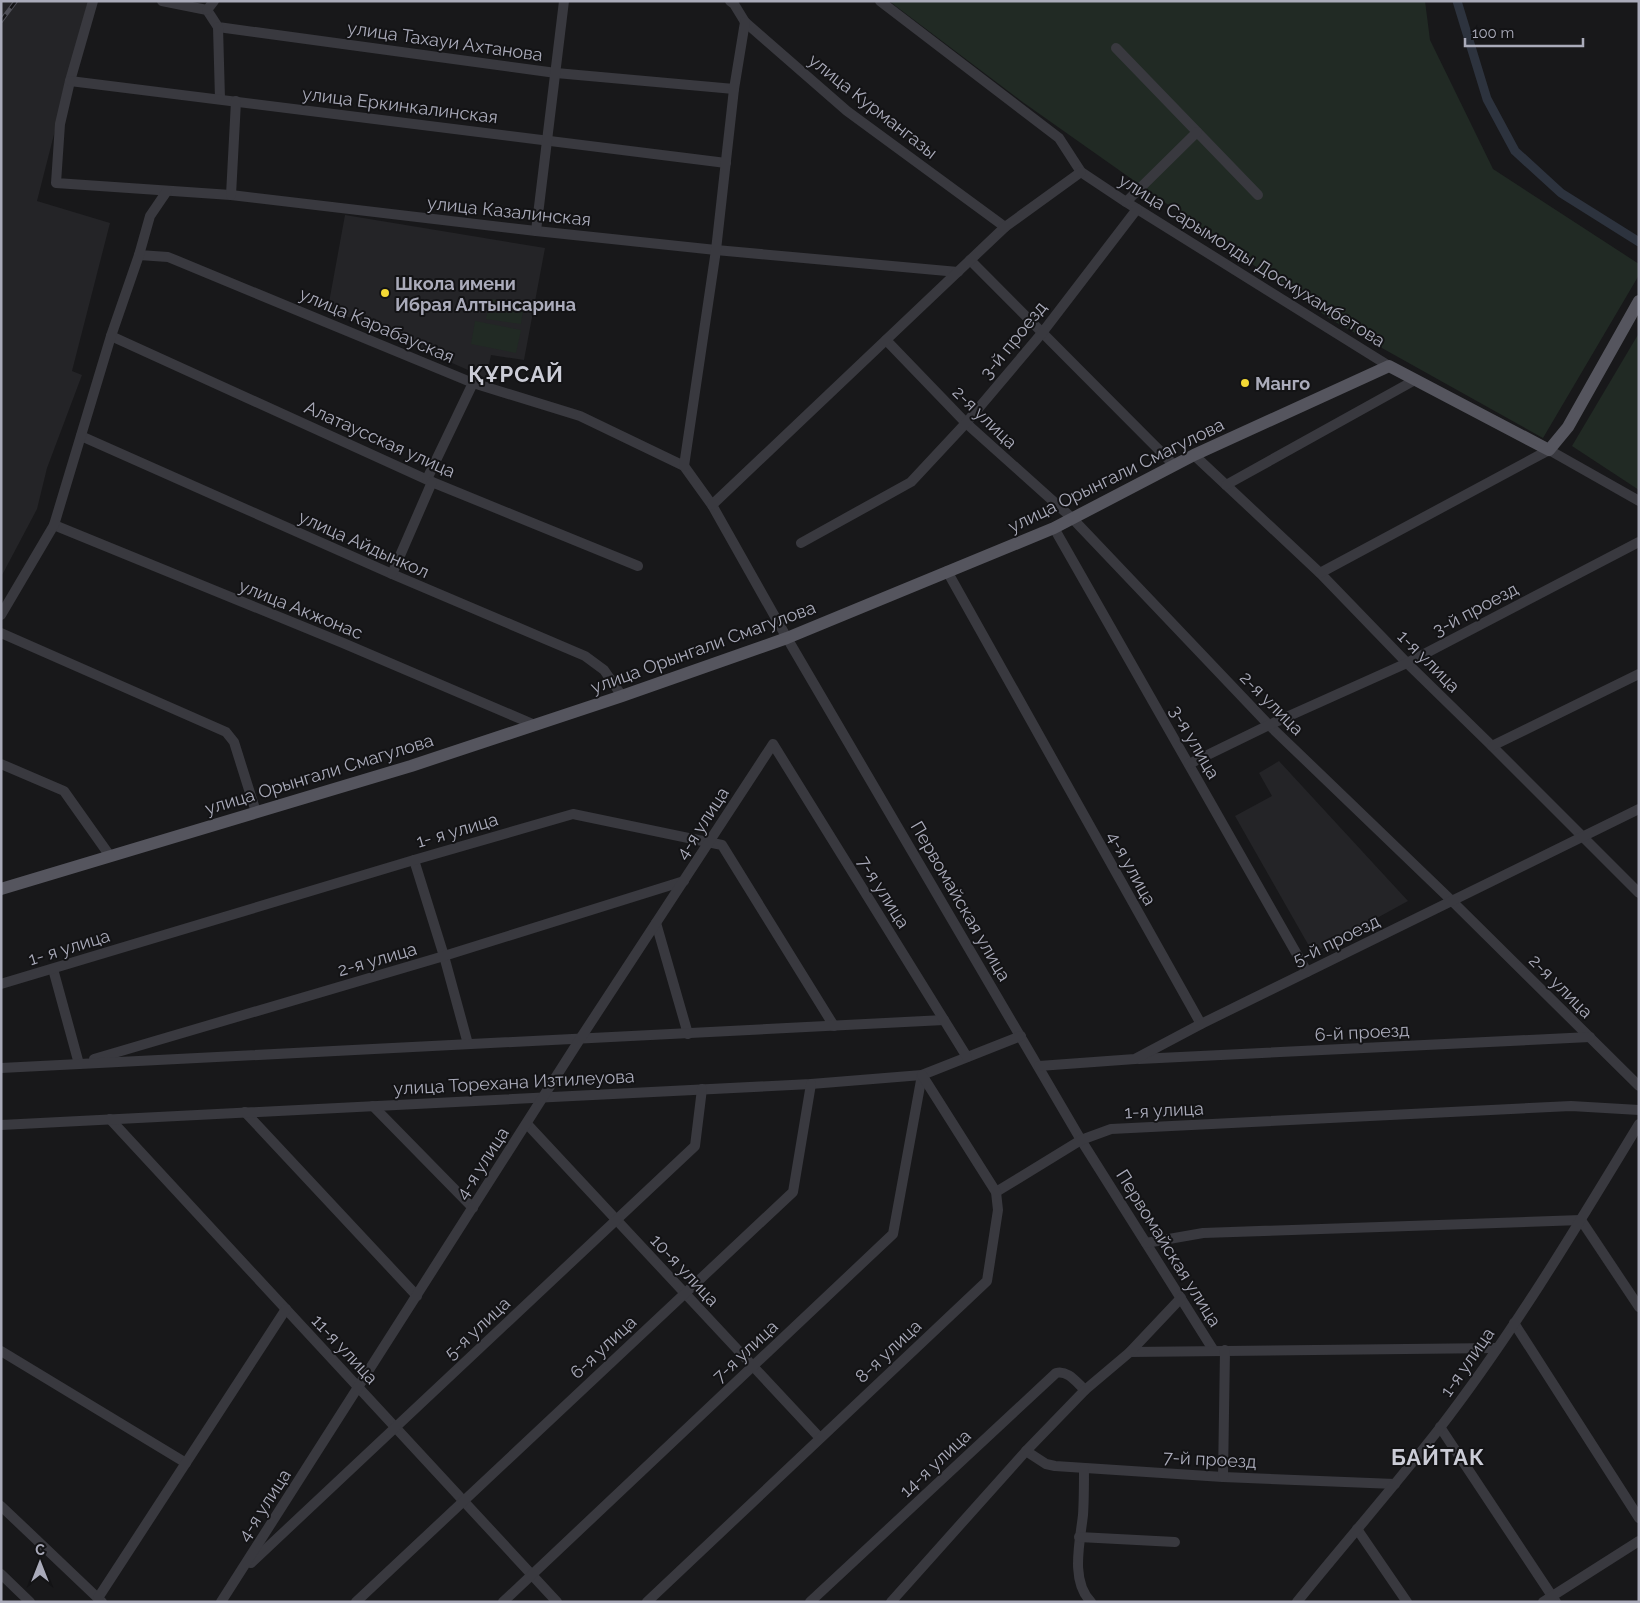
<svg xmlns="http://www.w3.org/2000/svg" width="1640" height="1603" viewBox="0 0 1640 1603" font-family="Raleway,sans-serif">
<rect width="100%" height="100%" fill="#18181a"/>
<!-- built -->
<g fill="#242427">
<path d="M1,1H88L37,201L110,223L72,371L82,375L47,468L37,509L1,577Z"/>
<path d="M345,215L545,248L524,360L491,355L486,378L328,308Z"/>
<path d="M1279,761L1408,901L1313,953L1235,816L1272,796L1259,773Z"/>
</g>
<!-- green -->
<g fill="#212a24">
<path d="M889,1H1425L1430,40L1493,169L1639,264V275L1543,438L1330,319L1024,103Z"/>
<path d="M490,299L524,304L521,324L486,319Z"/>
<path d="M475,321L521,330L516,353L471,344Z"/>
<path d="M1639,333V490L1572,446Z"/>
</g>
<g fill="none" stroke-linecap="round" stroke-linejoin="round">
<!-- canal -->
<path stroke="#2d333e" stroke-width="9" d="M1457,1L1487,99L1515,151L1561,193L1639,242"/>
<!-- minor -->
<g stroke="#39393f" stroke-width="10">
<path d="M93,1L70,81L60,124L56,183L231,195L536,231L716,250L958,272"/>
<path d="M162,1L207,10L218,27L556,73L734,89"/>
<path d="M730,1L734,4L745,22L847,111L1005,227"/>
<path d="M880,1L1059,138L1081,172L1126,202L1389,366"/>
<path d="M207,10L214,1"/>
<path d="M218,27L220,99"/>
<path d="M1116,48L1258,195"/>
<path d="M70,81L726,163"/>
<path d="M231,195L236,101"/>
<path d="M1126,202L1197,132"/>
<path d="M536,231L564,1"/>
<path d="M139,255L168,257L473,383L580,416L684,466L712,505L787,638L1081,1140L1214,1351"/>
<path d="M970,260L1174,465"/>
<path d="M111,336L432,482L638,566"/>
<path d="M886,340L966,423L1072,518L1269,725L1452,901L1639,1086"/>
<path d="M81,436L392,574L585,656L604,670L622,696"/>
<path d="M1194,455L1320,573L1407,663L1492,746L1639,893"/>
<path d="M684,466L716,250L734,89L745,22"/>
<path d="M427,479L473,383"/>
<path d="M1226,485L1415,380"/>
<path d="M712,505L1005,227L1081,172"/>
<path d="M54,525L343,643L535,725"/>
<path d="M1054,528L1307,972"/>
<path d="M801,543L911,482L966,423L1042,333L1137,209"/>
<path d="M947,571L1201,1024"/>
<path d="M1320,573L1549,450L1639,501"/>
<path d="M392,574L432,482"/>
<path d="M1,615L54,525L111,336L139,255L150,216L167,191"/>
<path d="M1,633L226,732L234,742L256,812"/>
<path d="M1492,746L1639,674"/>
<path d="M1,764L64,791L110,856"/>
<path d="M1189,764L1269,725L1407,663L1639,542"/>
<path d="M414,860L444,956L468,1044"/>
<path d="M656,923L688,1034"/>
<path d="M53,969L79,1064"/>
<path d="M1,984L414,860L573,814L722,845L834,1026"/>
<path d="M94,1059L444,956L684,881"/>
<path d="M1139,1059L1590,1037"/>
<path d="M1039,1066L1135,1059L1201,1024L1639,809"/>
<path d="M1,1068L944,1020"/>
<path d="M373,1106L473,1208"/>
<path d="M245,1112L417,1296"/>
<path d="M110,1119L557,1602"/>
<path d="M527,1124L820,1438"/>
<path d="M1,1125L811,1084L922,1075L1021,1036"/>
<path d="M996,1192L1081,1140L1111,1129L1571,1106L1639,1110"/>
<path d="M1146,1243L1203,1233L1581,1220L1639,1307"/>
<path d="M1514,1323L1639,1518"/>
<path d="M1,1351L186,1463"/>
<path d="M1130,1352L1497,1348"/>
<path d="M1440,1427L1556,1602"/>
<path d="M1026,1451L1046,1464L1055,1466L1223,1477L1395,1484"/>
<path d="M1084,1468C1084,1484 1084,1500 1083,1515C1080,1542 1070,1581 1091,1602"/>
<path d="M1223,1477L1225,1350"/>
<path d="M1,1506L102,1602"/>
<path d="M1357,1529L1407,1602"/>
<path d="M1079,1537L1175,1542"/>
<path d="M251,1563L695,1146L702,1089"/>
<path d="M1,1574L30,1602"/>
<path d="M98,1598L286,1309"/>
<path d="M221,1602L580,1039L773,744L967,1057"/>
<path d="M356,1602L793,1192L811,1084"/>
<path d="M503,1602L893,1234L922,1075"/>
<path d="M647,1602L987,1281L998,1210L996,1192L922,1075"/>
<path d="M810,1602L1056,1373C1068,1370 1076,1382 1085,1390"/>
<path d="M891,1602L1026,1451L1085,1390L1130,1352L1181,1298"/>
<path d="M1297,1602C1344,1544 1393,1488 1439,1429C1513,1333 1576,1228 1639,1124"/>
<path d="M1543,1602L1639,1541"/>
</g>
<!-- major -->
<path stroke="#55555e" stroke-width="12" d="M1,889L411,766L622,696L787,638L1054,528L1194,455L1389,366L1549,450L1568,427L1639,301"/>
<!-- rail casing -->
<g stroke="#4e4e56" stroke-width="4.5">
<path id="rail" d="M1,21L16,1"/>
</g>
<!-- rail -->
<use href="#rail" stroke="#131315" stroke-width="2.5" stroke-dasharray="8" stroke-linecap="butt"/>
</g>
<!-- markers -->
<g fill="#f4d935" stroke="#131315" stroke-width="2">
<circle cx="385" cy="293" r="5"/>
<circle cx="1245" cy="383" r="5"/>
</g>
<g text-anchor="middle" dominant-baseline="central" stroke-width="4" stroke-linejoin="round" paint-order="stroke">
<!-- street labels -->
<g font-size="18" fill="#aaabba" stroke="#131315">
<text transform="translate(445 41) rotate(8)">улица Тахауи Ахтанова</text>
<text transform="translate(400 105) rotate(7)">улица Еркинкалинская</text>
<text transform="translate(873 106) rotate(38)">улица Курмангазы</text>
<text transform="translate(509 211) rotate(6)">улица Казалинская</text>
<text transform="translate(1252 260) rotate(32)">улица Сарымолды Досмухамбетова</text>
<text transform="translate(377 325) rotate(23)">улица Карабауская</text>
<text transform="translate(1013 340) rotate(-51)">3-й проезд</text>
<text transform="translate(985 417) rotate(44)">2-я улица</text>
<text transform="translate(380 439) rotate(24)">Алатаусская улица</text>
<text transform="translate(1116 475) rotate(-26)">улица Орынгали Смагулова</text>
<text transform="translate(364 544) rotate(24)">улица Айдынкол</text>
<text transform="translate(301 609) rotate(22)">улица Акжонас</text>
<text transform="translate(1475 609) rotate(-28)">3-й проезд</text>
<text transform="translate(703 647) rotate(-20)">улица Орынгали Смагулова</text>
<text transform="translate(1429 661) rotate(45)">1-я улица</text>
<text transform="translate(1272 703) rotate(45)">2-я улица</text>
<text transform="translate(1195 742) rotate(60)">3-я улица</text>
<text transform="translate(319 774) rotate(-17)">улица Орынгали Смагулова</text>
<text transform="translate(702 823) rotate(-57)">4-я улица</text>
<text transform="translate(457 830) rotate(-16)">1- я улица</text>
<text transform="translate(1132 868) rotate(61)">4-я улица</text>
<text transform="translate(884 892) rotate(58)">7-я улица</text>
<text transform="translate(961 901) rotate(60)">Первомайская улица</text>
<text transform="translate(1336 940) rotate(-26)">5-й проезд</text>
<text transform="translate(69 947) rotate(-17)">1- я улица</text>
<text transform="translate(377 959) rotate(-16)">2-я улица</text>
<text transform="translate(1561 986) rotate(45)">2-я улица</text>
<text transform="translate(1362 1032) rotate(-3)">6-й проезд</text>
<text transform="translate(514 1082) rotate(-3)">улица Торехана Изтилеуова</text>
<text transform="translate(1164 1110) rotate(-3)">1-я улица</text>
<text transform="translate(482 1163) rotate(-57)">4-я улица</text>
<text transform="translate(1169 1248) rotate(58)">Первомайская улица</text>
<text transform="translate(685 1270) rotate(47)">10-я улица</text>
<text transform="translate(477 1328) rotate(-43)">5-я улица</text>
<text transform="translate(603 1347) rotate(-43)">6-я улица</text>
<text transform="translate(345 1349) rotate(47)">11-я улица</text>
<text transform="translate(745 1351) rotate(-43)">7-я улица</text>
<text transform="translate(888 1351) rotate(-43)">8-я улица</text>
<text transform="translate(1467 1362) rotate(-55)">1-я улица</text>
<text transform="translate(1210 1459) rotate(3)">7-й проезд</text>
<text transform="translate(935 1463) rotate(-43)">14-я улица</text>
<text transform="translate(264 1505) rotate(-57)">4-я улица</text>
</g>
<!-- poi labels -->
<g font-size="18" font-weight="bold" fill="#aaabba" stroke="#131315" text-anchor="start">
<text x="395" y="283">Школа имени<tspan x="395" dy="21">Ибрая Алтынсарина</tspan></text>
<text x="1255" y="383">Манго</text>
</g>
<!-- district labels -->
<g font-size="22" font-weight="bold" letter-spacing="1" fill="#cbccd6" stroke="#131315">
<text x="516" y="374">ҚҰРСАЙ</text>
<text x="1438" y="1457">БАЙТАК</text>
</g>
</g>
<!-- border -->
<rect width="1640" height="1603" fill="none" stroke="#aaabba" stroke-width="5"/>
<!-- north arrow -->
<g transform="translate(40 1563)" stroke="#131315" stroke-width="4" paint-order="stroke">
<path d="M0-4L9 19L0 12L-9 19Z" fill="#aaabba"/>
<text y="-8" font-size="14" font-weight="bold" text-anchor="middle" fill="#aaabba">С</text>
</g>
<!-- scale -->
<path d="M1465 38v8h118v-8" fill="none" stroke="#aaabba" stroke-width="2.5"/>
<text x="1472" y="38" font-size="15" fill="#aaabba" stroke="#131315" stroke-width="4" paint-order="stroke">100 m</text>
</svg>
